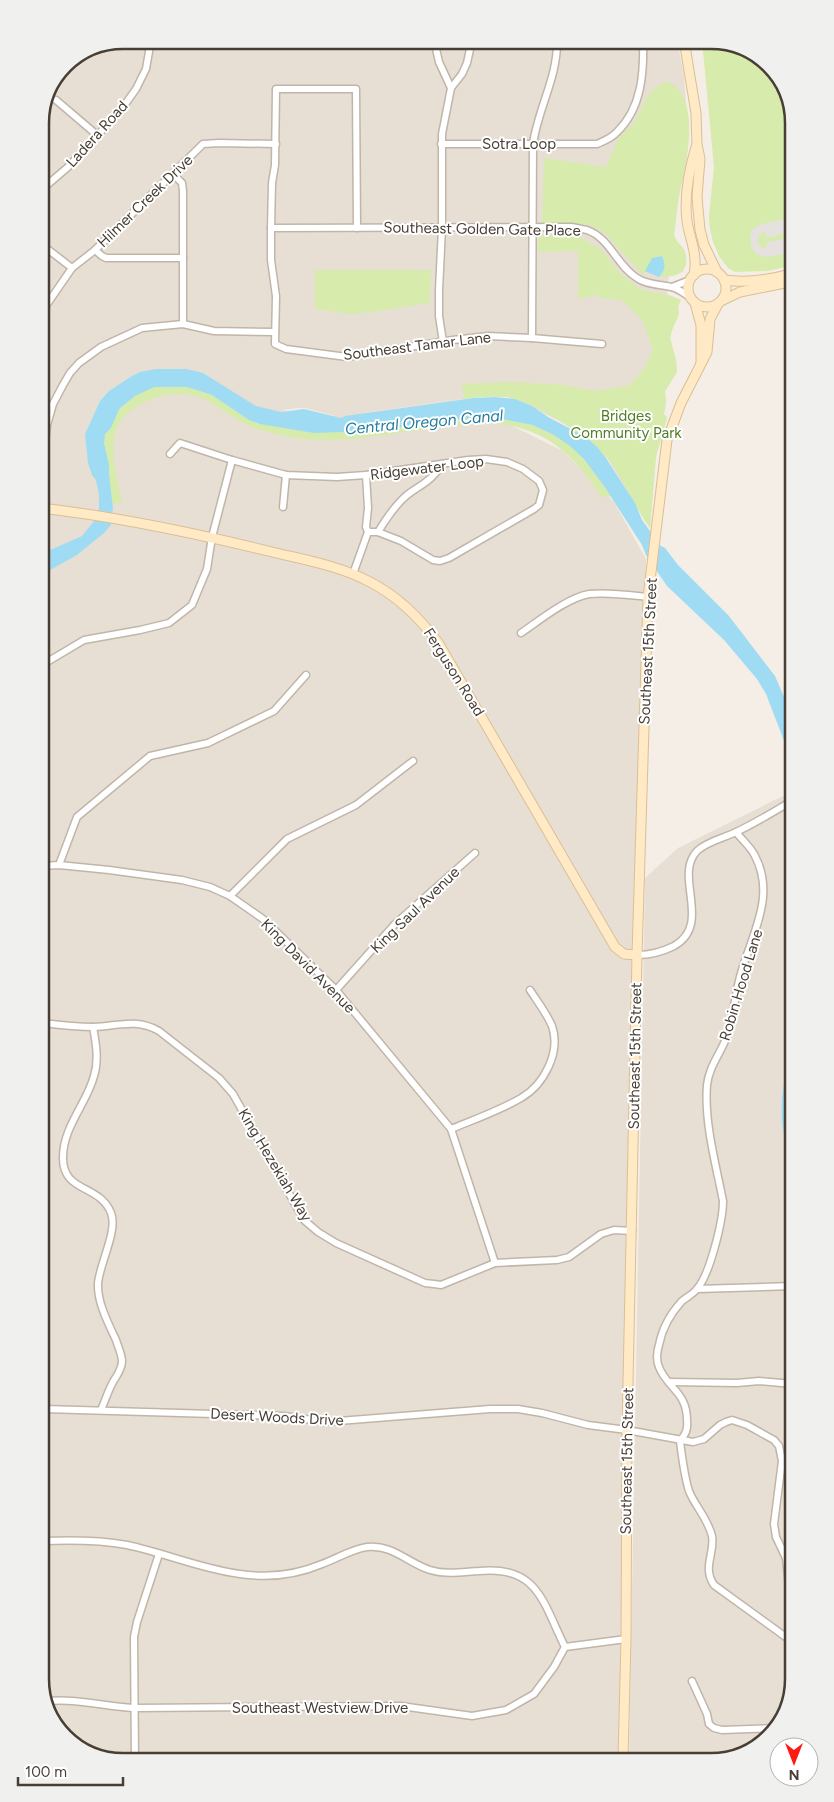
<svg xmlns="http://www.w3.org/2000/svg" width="834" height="1802" viewBox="0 0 834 1802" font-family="Figtree,sans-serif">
<rect width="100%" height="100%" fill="#f4eee6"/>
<!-- residential -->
<g fill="#e8dfd4" fill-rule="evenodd">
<path d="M122,40H677L684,75L688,132L687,160L679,196L674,235L676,240L685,251L686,259L683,272L669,276L667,294L681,300L678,306L679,314L672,330L670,338L676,360L677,372L665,391L666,402L664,414L667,418L656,456L650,528L607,458L576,429L520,402L508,397H478L364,413L466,403L563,451L614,502L646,559L625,1758L117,1762L72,1745L44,1706L40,117L64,64ZM299,408H305L335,416L312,419L283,410Z"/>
<path d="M791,792L794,1680L777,1730L738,1758H629L645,878L678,848Z"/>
</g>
<!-- green -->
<g fill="#d6ebac">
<path d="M702,40H717L762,57L790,96V266L767,271L735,272L728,268L719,256L713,242L710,229L709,216L714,167Z"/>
<path d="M667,81C704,99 685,166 679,196C676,209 676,223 674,235C676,243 685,247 686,256C690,280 660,280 646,271L644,275L639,271L605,233L590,225L542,223L544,158L606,167L619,137L634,123L646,99L654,88Z"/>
<path d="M568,234L580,237L602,250L619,272L638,288L651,292L666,294L681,300L678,306L679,314L672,330L670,338L676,360L677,372L665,391L666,402L664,414L667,418L656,456L650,528C634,506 624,480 608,459C590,437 534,402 507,397C493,395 478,397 464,399L462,384L512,382L563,385L595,391L629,386L645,367L653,349L642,320L622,300L599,298L598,295L578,299V251L538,252V237Z"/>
<path d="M315,270H431L430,303L372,312L351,314L315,309Z"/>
<path d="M166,378L245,406L304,423L475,407L554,425L620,496L601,497C571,449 537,422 478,423C449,427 420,430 391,434C362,438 333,442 303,439C281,436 258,432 238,420C225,413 213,402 199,397C181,392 163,394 147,401C98,422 115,462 122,503H106L97,452L114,402Z"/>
</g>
<!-- parking -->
<path fill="#e5e1de" d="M790,218V232L767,238L764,231L759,235L758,241L760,246L764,248L767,247V242L790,238V253L766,257L756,254L751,246L750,240L751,232L754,228L762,224Z"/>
<!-- water -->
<g fill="#9fdcf4">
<path d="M662,256C666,265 665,270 659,277L645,271L652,258Z"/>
<path d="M156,369H187L203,373L256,406L281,412L304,409L341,418L345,416L473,398L495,397L515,399L532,406L548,417L586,437L597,447L606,458L635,503L642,520L661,546L665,548L678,565L729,616L775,676L791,713V759L766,694L757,679L724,640L667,586L646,555L642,545L604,486L584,459L570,446L554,435L533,425L486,416L371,431L314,433L260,424L249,420L212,395L200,391L187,387H154L135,396L119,409L111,428L105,434L104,443L109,465V474L113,509L111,525L104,533L77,555L41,575V554L82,536L94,521L99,508V495L96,480L92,475L88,463L85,434L100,401L109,391L132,376L140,372Z"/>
<path d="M792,1053L793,1157C775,1127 781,1085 792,1053Z"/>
</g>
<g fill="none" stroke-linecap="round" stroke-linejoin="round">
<!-- street casing -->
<g stroke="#c0b5a8" stroke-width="9">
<g id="street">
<path d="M434,40L439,62L451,88"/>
<path d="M56,100L97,135"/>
<path d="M441,144H597C604,141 612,138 617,132C642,108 644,72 643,40"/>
<path d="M173,174L182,183L183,191V324"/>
<path d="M40,191L68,167L121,110L136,89L146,69L151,40"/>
<path d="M271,228L571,227C576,228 582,229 587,230C610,238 617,266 637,278C647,285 659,284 671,287C678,288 685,294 691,298"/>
<path d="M357,228L356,89H276L275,165L272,183L271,228V260L276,296L275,344L286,349L347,357L453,340L488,336L532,338L602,344"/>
<path d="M41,244L72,268"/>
<path d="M95,250L102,256L106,258H183"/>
<path d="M672,287L690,280"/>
<path d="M41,313L72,268L95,250L203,144L219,143L276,144"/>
<path d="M532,338L533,144C538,108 558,77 557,40"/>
<path d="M443,342L439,316V290L442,228V134L451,88L462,74L467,63L472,40"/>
<path d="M41,453L45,441L47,425L53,404L63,385L70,373L79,363L101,347L142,328L183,324L214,331L275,332"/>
<path d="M170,454L180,443L232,460"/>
<path d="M283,507L286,475"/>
<path d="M378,532C386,519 395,505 407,495C422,484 432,481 442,464"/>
<path d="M353,574L368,532L366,527L368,508L366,475"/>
<path d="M521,633C540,620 567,598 589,594C608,592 629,595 648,597"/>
<path d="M42,665L84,640L140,630L169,623L192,605L207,569L212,537L232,460L286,475L337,477L366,475L468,460L486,459L507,462L523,469L539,481L543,490L539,505L534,509L449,558L440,561L433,560L401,541L378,532H368"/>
<path d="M736,832C742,840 751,847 755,856C776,896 752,934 741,973C735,993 734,1015 727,1036C721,1053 709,1066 707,1085C704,1122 716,1165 723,1201C723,1221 710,1274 697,1289C693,1294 687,1297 682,1301C671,1313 662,1329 659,1345C657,1351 656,1361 659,1367C667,1388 687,1392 687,1420C688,1429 686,1434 680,1441C682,1457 684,1475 689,1491C695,1506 708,1519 712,1536C715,1554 702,1567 714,1585L794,1643"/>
<path d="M59,865L77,817L150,756L208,743L274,711L306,675"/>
<path d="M42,866L59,865L109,870L182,880L210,887L230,896L263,919L336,990L451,1129L495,1263"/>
<path d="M230,896L287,839L356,805L413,761"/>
<path d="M637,955C651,955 662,952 674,946C713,924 673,876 697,851C706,842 723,838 734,833C754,824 773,812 792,801"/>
<path d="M336,990L395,924L475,853"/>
<path d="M43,1023C59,1025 77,1027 94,1027C118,1026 136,1018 159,1031L219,1078L233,1094L304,1220L318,1232L336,1243L425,1283L434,1284L441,1285L495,1263L557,1260L569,1257L601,1234L614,1230L632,1231"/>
<path d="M93,1027C96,1043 99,1060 94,1076C87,1103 63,1127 63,1157C62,1193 100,1184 111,1213C118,1230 100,1263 98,1283C97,1302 108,1323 116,1340C118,1347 122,1354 122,1362C121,1371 117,1375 113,1382C108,1391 105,1401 101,1410"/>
<path d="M451,1129C473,1120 501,1110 521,1098C544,1085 561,1052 552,1026C547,1014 537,1001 530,990"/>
<path d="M697,1289L793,1286"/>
<path d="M669,1382L737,1383L759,1381L793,1384"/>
<path d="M44,1409L284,1416L326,1422L490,1409H518L542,1413L588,1425L627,1430L693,1442L704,1439L720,1425L726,1422L732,1420L747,1425L774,1440L779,1446L782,1461L774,1524L776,1537L786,1558L794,1633"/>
<path d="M44,1541C72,1540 99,1540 127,1545C165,1553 201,1569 240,1574C267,1578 296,1575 322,1564C336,1559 352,1549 367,1547C392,1544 408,1563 430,1570C446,1575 462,1572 479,1571C538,1565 543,1603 565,1647"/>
<path d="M786,1558L794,1557"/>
<path d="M565,1647L626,1639"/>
<path d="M692,1681L707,1714L709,1724L714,1728L722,1730L778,1728"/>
<path d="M44,1702C72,1697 107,1707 136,1708L401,1706L472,1716L506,1710L534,1694L554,1667L565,1647"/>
<path d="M135,1762L134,1637L137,1622L159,1554"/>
</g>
</g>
<!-- secondary casing -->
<g stroke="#dabf95" stroke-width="11">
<g id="secondary">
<path d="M684,40L696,113L697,144L700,159L697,197L700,230L704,245L717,272"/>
<circle cx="707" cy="288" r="19"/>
<path d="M694,275C698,253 690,241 687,221C684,197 689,170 696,147"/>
<path d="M724,280C746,283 769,280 790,274"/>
<path d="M723,300L740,292L790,282"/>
<path d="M695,303L701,325V362"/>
<path d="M41,508C120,517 195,533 272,552C305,560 340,566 370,582C399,597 420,618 439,644L615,947L624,954L637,955"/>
<path d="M623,1758L626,1639L627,1430L637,955L648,597L667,440L681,403L707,352L710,319L718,304"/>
</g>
</g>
<!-- street -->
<use href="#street" stroke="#fff" stroke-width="6"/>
<!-- secondary -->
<use href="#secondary" stroke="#ffeac5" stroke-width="9"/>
</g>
<g text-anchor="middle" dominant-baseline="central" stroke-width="4" stroke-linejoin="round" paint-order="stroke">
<!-- street labels -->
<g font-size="15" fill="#473e35" stroke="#fff">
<text transform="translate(97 134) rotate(-48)">Ladera Road</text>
<text x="519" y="144">Sotra Loop</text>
<text transform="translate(145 201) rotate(-44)">Hilmer Creek Drive</text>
<text transform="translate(482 229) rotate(1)">Southeast Golden Gate Place</text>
<text transform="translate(417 346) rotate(-7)">Southeast Tamar Lane</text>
<text transform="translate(427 468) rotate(-7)">Ridgewater Loop</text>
<text transform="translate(648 651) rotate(-87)">Southeast 15th Street</text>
<text transform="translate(454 672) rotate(58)">Ferguson Road</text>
<text transform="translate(415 910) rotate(-44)">King Saul Avenue</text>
<text transform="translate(308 966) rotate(45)">King David Avenue</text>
<text transform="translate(741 985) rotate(-73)">Robin Hood Lane</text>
<text transform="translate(635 1056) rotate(-89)">Southeast 15th Street</text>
<text transform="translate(275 1165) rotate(59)">King Hezekiah Way</text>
<text transform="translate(277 1417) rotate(3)">Desert Woods Drive</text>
<text transform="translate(627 1461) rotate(-89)">Southeast 15th Street</text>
<text x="320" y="1708">Southeast Westview Drive</text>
</g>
<!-- park labels -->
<g font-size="15" fill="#517d25" stroke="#fff">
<text x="626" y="416">Bridges<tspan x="626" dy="17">Community Park</tspan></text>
</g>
<!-- water labels -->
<g font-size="16" font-style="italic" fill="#257ba0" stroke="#fff">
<text transform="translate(424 422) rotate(-5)">Central Oregon Canal</text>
</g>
</g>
<!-- crop -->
<path d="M0 0H834V1802H0ZM123 49H711A74 74 0 0 1 785 123V1679A74 74 0 0 1 711 1753H123A74 74 0 0 1 49 1679V123A74 74 0 0 1 123 49Z" fill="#f0f0ef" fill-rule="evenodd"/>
<path fill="none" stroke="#473e35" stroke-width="2.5" d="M123 49H711A74 74 0 0 1 785 123V1679A74 74 0 0 1 711 1753H123A74 74 0 0 1 49 1679V123A74 74 0 0 1 123 49Z"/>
<!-- north arrow -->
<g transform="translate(794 1762) rotate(180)"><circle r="24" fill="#ffffff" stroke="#b5b2ae"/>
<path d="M0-4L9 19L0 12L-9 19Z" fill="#ff1912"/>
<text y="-8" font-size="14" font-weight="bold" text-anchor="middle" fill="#473e35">N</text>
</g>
<!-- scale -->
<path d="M18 1777v8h105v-8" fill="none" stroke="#473e35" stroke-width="2.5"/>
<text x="25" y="1777" font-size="15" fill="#473e35" stroke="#ffffff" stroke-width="4" paint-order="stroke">100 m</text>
</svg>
